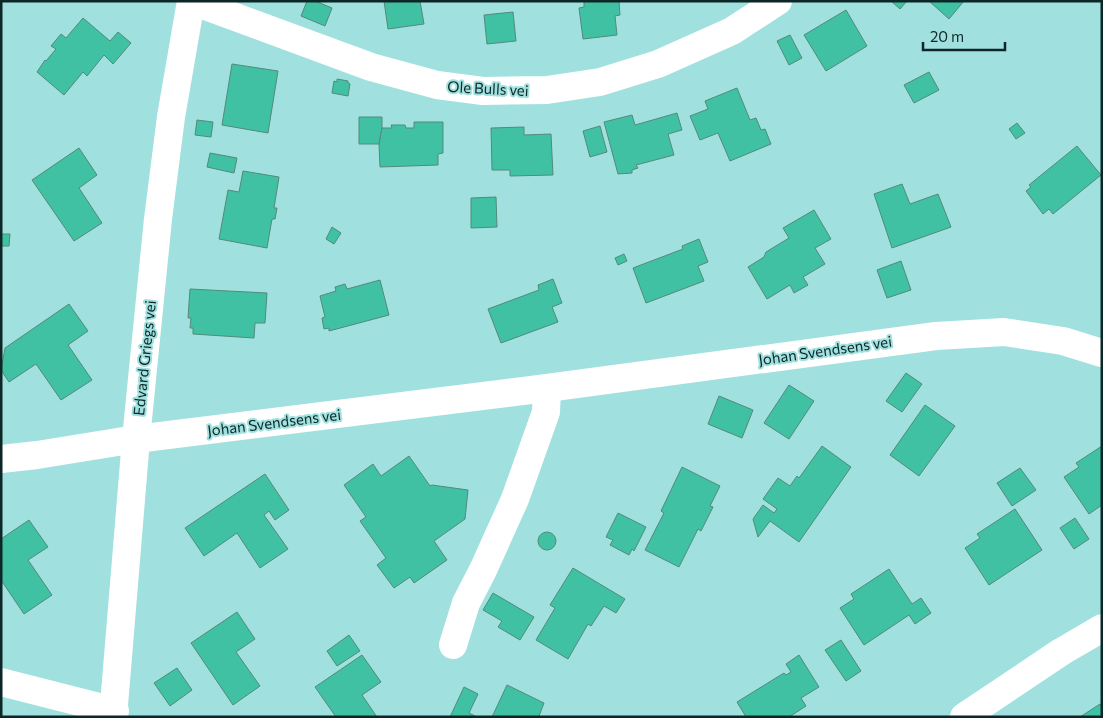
<svg xmlns="http://www.w3.org/2000/svg" width="1103" height="718" viewBox="0 0 1103 718" font-family="Commissioner,sans-serif">
<rect width="100%" height="100%" fill="#a0e1df"/>
<!-- building -->
<g fill="#41c1a3" stroke="#528a7a">
<path d="M307,1H315L332,8L325,26L301,16Z"/>
<path d="M384,1H420L424,24L388,29Z"/>
<path d="M584,1H619L620,15L615,16L617,35L583,39L579,8L584,7Z"/>
<path d="M891,1H907L900,9Z"/>
<path d="M929,1H964L949,19Z"/>
<path d="M846,10L867,46L826,71L804,35Z"/>
<path d="M513,12L516,41L487,44L484,15Z"/>
<path d="M83,18L110,41L118,32L131,43L113,64L104,55L87,76L83,72L64,95L37,72L45,60L46,61L56,49L51,46L61,34L66,38Z"/>
<path d="M790,35L802,58L789,65L777,41Z"/>
<path d="M232,64L278,71L268,133L222,125Z"/>
<path d="M929,72L939,90L914,103L904,85Z"/>
<path d="M337,79L348,81V83L350,84L348,96L332,93L334,81L337,82Z"/>
<path d="M737,88L750,120L756,118L761,130L765,129L771,144L730,161L718,133L700,140L690,116L708,109L705,101Z"/>
<path d="M677,113L682,130L668,134L674,155L636,165L638,168L632,170V173L618,174L604,122L632,115L635,125Z"/>
<path d="M359,117H382V128L379,144H359Z"/>
<path d="M197,120L213,122L211,137L195,135Z"/>
<path d="M414,122H443V153L438,154V165L380,167L379,144L382,128H392L391,125H405L406,128H414Z"/>
<path d="M1017,123L1025,133L1016,139L1009,129Z"/>
<path d="M600,126L607,152L590,157L583,131Z"/>
<path d="M524,127V135L551,134L553,175L510,176V170H492L491,128Z"/>
<path d="M1077,146L1101,175L1053,214L1049,209L1043,214L1026,191L1031,187L1029,185Z"/>
<path d="M79,148L97,175L79,188L102,223L74,241L32,180Z"/>
<path d="M210,153L237,158L234,173L207,167Z"/>
<path d="M243,171L279,177L274,208H277L275,219H272L267,248L219,239L228,190L239,192Z"/>
<path d="M902,184L910,204L938,194L951,227L892,248L874,194Z"/>
<path d="M496,197L497,227L471,228V198Z"/>
<path d="M814,210L831,239L815,248L825,264L803,277L808,285L794,293L790,285L767,299L748,267L764,257L766,252L789,238L783,228Z"/>
<path d="M332,227L341,233L334,244L326,239Z"/>
<path d="M1,234H10L9,246H1Z"/>
<path d="M699,239L708,262L698,266L704,281L646,303L633,268L683,249L682,246Z"/>
<path d="M624,254L627,261L618,265L615,258Z"/>
<path d="M901,261L911,290L887,298L877,270Z"/>
<path d="M553,279L562,303L552,307L558,322L501,343L488,309L539,290L538,285Z"/>
<path d="M380,280L389,315L329,331V328L324,329L322,318L325,317L320,296L336,291L335,287L345,284L347,289Z"/>
<path d="M190,289L267,293L265,323H255L254,338L193,334V328H190L191,318H188Z"/>
<path d="M69,304L88,331L68,345L92,380L61,400L36,364L9,382L1,370L5,348Z"/>
<path d="M906,373L922,384L902,412L886,401Z"/>
<path d="M789,385L814,401L789,439L764,423Z"/>
<path d="M719,396L753,410L742,438L708,424Z"/>
<path d="M925,405L955,426L919,476L890,455Z"/>
<path d="M822,446L851,467L799,542L770,521L758,537L753,519L763,505L774,513L777,509L763,499L778,478L790,486L797,476L799,478Z"/>
<path d="M1102,446V505L1089,514L1064,477L1079,467L1076,463Z"/>
<path d="M409,456L430,486L432,485L468,490L465,519L434,541L447,560L414,583L410,577L394,588L377,565L386,558L360,521L366,517L344,485L373,464L381,476Z"/>
<path d="M682,467L720,486L710,506L713,507L701,531L698,529L679,567L645,550L664,513L661,511Z"/>
<path d="M1020,468L1036,490L1012,506L997,483Z"/>
<path d="M265,474L289,510L275,520L269,511L264,515L288,549L260,568L237,533L204,556L185,528Z"/>
<path d="M1015,509L1042,550L989,585L965,548L980,538L977,534Z"/>
<path d="M618,513L646,527L634,551L632,549L629,555L610,545L613,540L606,537Z"/>
<path d="M1075,518L1089,539L1074,549L1060,528Z"/>
<path d="M29,520L48,547L28,560L52,595L24,614L1,580V539Z"/>
<circle cx="547" cy="541" r="9"/>
<path d="M573,568L625,599L616,613L604,606L591,626L588,624L568,659L536,640L555,608L550,605Z"/>
<path d="M889,569L912,604L921,598L931,613L915,624L909,615L864,645L840,608L854,599L851,594Z"/>
<path d="M493,593L534,617L520,640L498,627L502,621L483,610Z"/>
<path d="M237,612L255,639L236,652L260,686L233,705L191,643Z"/>
<path d="M349,635L360,651L337,666L327,651Z"/>
<path d="M841,640L861,671L846,681L825,650Z"/>
<path d="M362,655L381,682L362,695L377,717H336L315,687Z"/>
<path d="M799,655L819,687L801,698L806,706L789,717H746L737,702L784,673L786,675L791,672L786,664Z"/>
<path d="M177,668L192,690L170,706L154,683Z"/>
<path d="M507,685L544,703L539,716L541,717H492Z"/>
<path d="M464,687L478,694L469,713L477,717H450Z"/>
<path d="M1100,704L1102,707V717H1080Z"/>
</g>
<g fill="none" stroke-linecap="round" stroke-linejoin="round">
<!-- minor -->
<g stroke="#fff" stroke-width="28">
<path d="M192,1L371,67L437,85L483,91L547,90L600,82L658,64L732,31L778,1"/>
<path d="M1,459L37,455L136,439L547,388L936,336L1004,332L1063,341L1102,353"/>
<path d="M453,645L466,603L483,570L515,499L546,412L547,388"/>
<path d="M1,682L115,711"/>
<path d="M113,717L136,439L158,219L171,117L191,1"/>
<path d="M964,717L1061,652L1102,628"/>
</g>
</g>
<g text-anchor="middle" dominant-baseline="central" stroke-width="4" stroke-linejoin="round" paint-order="stroke">
<!-- street labels -->
<g font-size="15" fill="#0c2727" stroke="#a0e1df">
<text transform="translate(488 88) rotate(3)">Ole Bulls vei</text>
<text transform="translate(825 350) rotate(-8)">Johan Svendsens vei</text>
<text transform="translate(144 358) rotate(-84)">Edvard Griegs vei</text>
<text transform="translate(274 422) rotate(-7)">Johan Svendsens vei</text>
</g>
</g>
<!-- border -->
<rect width="1103" height="718" fill="none" stroke="#0c2727" stroke-width="5"/>
<!-- scale -->
<path d="M923 42v8h82v-8" fill="none" stroke="#0c2727" stroke-width="2.5"/>
<text x="930" y="42" font-size="15" fill="#0c2727" stroke="#a0e1df" stroke-width="4" paint-order="stroke">20 m</text>
</svg>
